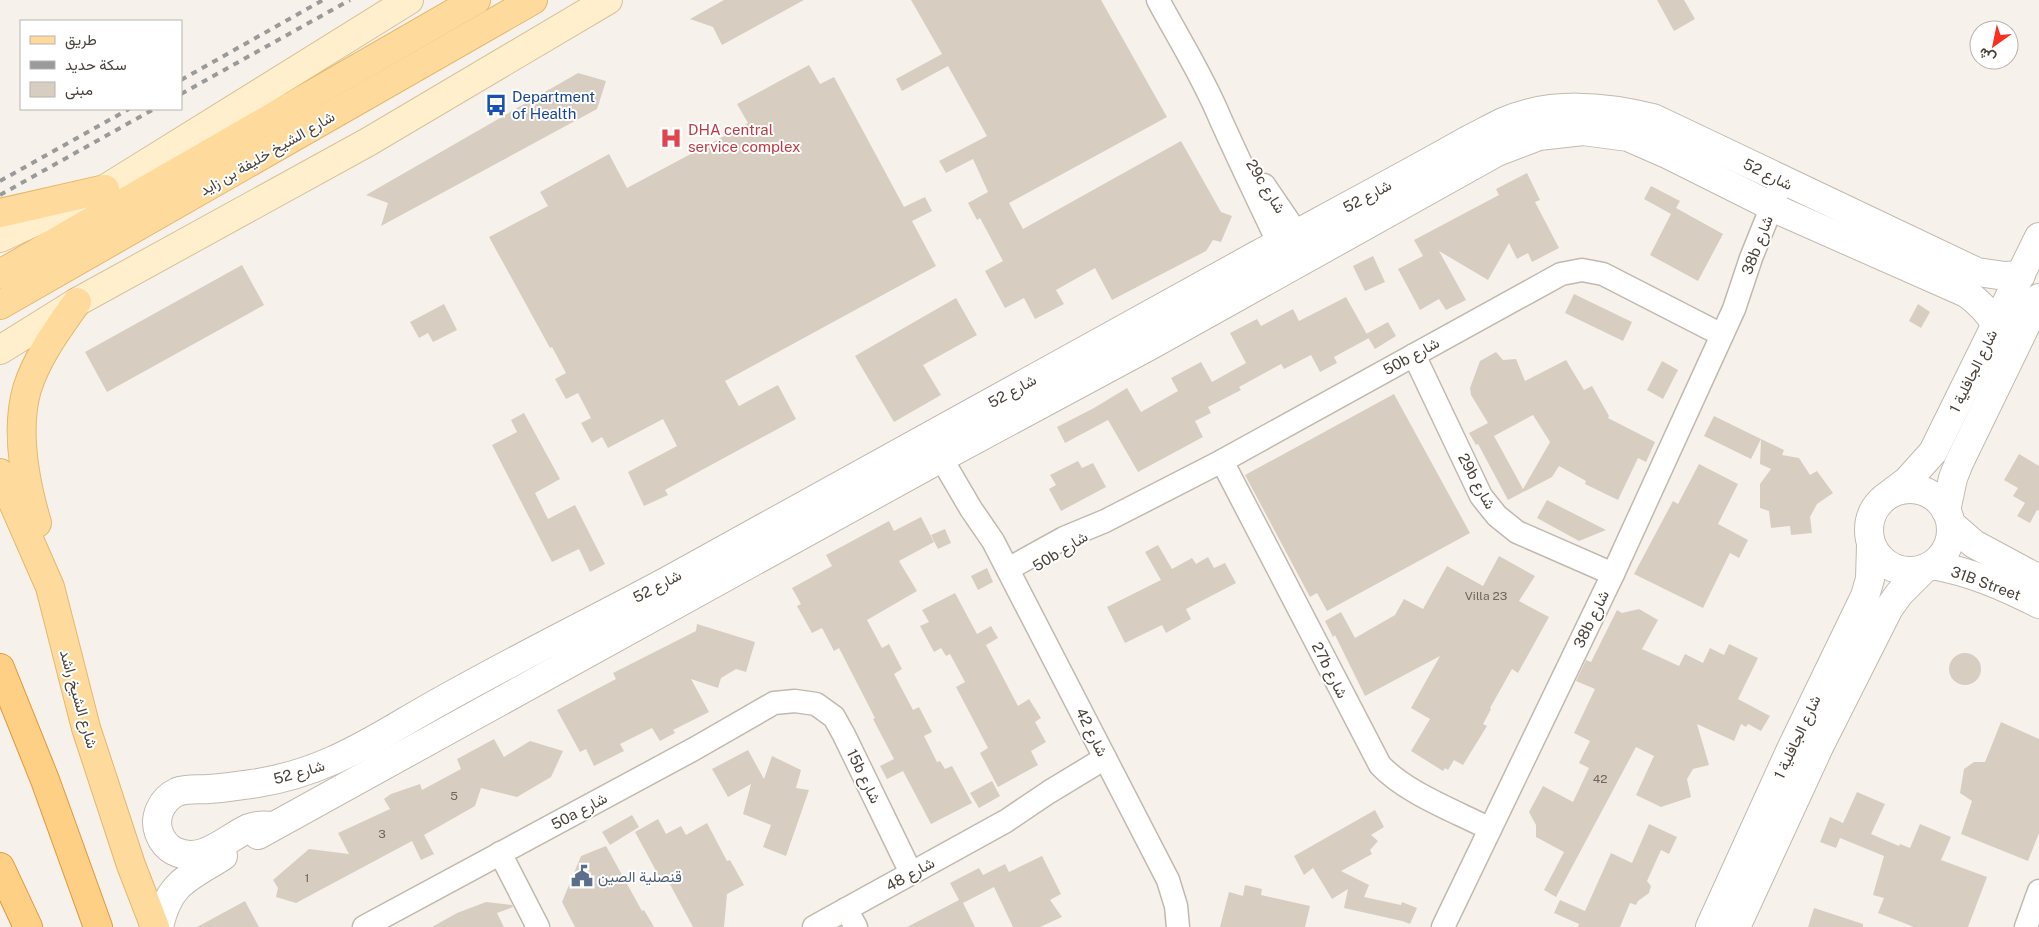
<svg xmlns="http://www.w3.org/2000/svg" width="2039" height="927" viewBox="0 0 2039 927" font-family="'Public Sans',Vazirmatn,sans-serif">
<rect width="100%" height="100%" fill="#f6f2eb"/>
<!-- building -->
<g fill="#d8cdc1" fill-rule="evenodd">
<path d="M724,0H804L722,45L713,27L690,19Z"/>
<path d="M911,0H1101L1167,117L1009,203L1023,229L1181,141L1221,212L1232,216L1221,242L1213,240L1206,251L1112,300L1095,268L1056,290L1064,304L1035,319L1024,298L1005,308L985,271L1003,261L980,218L977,220L968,203L988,192L973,159L946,173L939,161L987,136L948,66L902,91L896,79L942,54Z"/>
<path d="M1657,0H1684L1695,19L1674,31Z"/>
<path d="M809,65L820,84L834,77L904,207L925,197L932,211L912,221L936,266L725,381L739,406L778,385L796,419L665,490L668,495L644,506L628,472L677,446L663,419L608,448L602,437L592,443L581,423L591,418L578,393L566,399L555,379L566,373L552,347L550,348L489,237L548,206L540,192L609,154L627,188L745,125L748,123L737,104Z"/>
<path d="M578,73L606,81L597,109L381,226L388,203L366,195Z"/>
<path d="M1527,173L1540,200L1535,202L1559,248L1532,262L1528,253L1517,259L1509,243L1488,280L1439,251L1466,300L1446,310L1439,299L1420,310L1398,269L1423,256L1414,240L1499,195L1496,189Z"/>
<path d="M1651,186L1680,201L1676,208L1723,234L1698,281L1650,255L1671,214L1644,199Z"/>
<path d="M1373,256L1385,282L1365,291L1353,266Z"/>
<path d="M242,265L264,305L107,392L85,352Z"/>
<path d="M1574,294L1632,322L1623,341L1565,313Z"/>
<path d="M1346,297L1369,338L1334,357L1337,363L1320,372L1311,355L1284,369L1281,364L1239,387L1241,390L1208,407L1211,413L1195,421L1203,437L1138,472L1108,420L1065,443L1057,427L1094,408L1127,388L1141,412L1178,391L1171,378L1201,362L1212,382L1246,363L1230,333L1257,319L1261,326L1293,309L1299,321Z"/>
<path d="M956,298L977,335L923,365L941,395L894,422L855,356Z"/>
<path d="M444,304L457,330L433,342L428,333L419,338L410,322Z"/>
<path d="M1918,304L1930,312L1921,328L1909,321Z"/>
<path d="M1388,322L1396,336L1375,349L1366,334Z"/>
<path d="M1496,352L1503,360L1516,359L1525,381L1566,360L1584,390L1592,386L1609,416L1608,418L1655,442L1646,462L1638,458L1618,500L1585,484L1586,481L1559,466L1552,477L1508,500L1478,444L1476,445L1469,433L1488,423L1471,395L1470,388L1480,361ZM1533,415L1550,442L1523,489L1494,436Z"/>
<path d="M1662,361L1678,370L1663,399L1647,390Z"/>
<path d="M1394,394L1470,533L1327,611L1317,593L1310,597L1245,475Z"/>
<path d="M524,413L560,479L535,493L548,519L575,505L605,564L590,572L579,549L552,562L492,445L517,432L511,420Z"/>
<path d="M1714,416L1761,439L1784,450L1782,455L1799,458L1810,475L1817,471L1833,493L1817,504L1810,517L1812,533L1791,535L1790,526L1771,528L1769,511L1760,508V484L1771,469L1760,464L1761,439L1751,459L1704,436Z"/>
<path d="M2019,454L2039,466V511L2037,510L2030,523L2017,516L2025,503L2013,496L2018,488L2004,480Z"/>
<path d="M1078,461L1082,468L1093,463L1106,487L1061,511L1049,489L1056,485L1050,475Z"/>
<path d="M1699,464L1738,484L1718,524L1748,540L1739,558L1730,553L1703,608L1634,574L1673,501L1678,504Z"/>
<path d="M1547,500L1606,530L1579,541L1537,518Z"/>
<path d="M921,517L934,542L899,561L917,591L867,620L882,648L889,644L902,669L894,674L913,710L919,707L932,732L924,736L937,762L940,761L945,769L952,766L972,803L931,824L903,771L887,779L880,766L894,759L873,719L875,718L839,648L834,651L822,628L812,633L797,606L801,604L792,588L832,566L826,555L841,547L889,521L894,531Z"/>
<path d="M945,529L951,543L938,549L931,535Z"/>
<path d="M1158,545L1172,569L1192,558L1196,564L1208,557L1214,568L1225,563L1236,583L1186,609L1191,619L1166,633L1162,625L1125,643L1107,607L1161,580L1145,552Z"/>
<path d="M1499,556L1535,576L1519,601L1549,617L1518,673L1512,669L1490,708L1491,709L1483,724L1487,726L1463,765L1454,760L1448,770L1445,768L1443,771L1411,751L1430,719L1411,708L1440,656L1365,696L1335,635L1333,637L1325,621L1341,612L1355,638L1395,615L1404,599L1423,609L1447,566L1483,586Z"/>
<path d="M987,568L993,582L978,590L971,576Z"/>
<path d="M955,593L977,634L991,626L998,638L986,645L1018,706L1029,699L1041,718L1035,722L1046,742L1031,751L1038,765L998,787L980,753L988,748L956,687L965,682L950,654L946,656L941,648L934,652L920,626L929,622L922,610Z"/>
<path d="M1639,609L1658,620L1642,649L1679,666L1685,654L1703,663L1710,648L1724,655L1729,644L1758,658L1738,699L1770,716L1761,731L1748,724L1746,727L1741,724L1734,741L1697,724L1709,765L1693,769L1687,779L1691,797L1661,807L1636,795L1654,756L1636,747L1556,897L1544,890L1564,852L1536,837V825L1529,812L1543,786L1573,802L1589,768L1579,763L1590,741L1574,733L1595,689L1576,681L1586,660L1591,662L1617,610L1622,613Z"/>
<path d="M697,624L755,642L746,672L736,669L721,678L718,688L691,679L709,712L673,730L675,733L660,741L652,728L620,744L624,751L594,766L586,749L580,752L557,710L616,679L613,673L696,631Z"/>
<circle cx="1965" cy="669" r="16"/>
<path d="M2001,722L2039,739V833L2028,861L1961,834L1972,801L1960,793L1964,769L1974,762H1985Z"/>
<path d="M494,739L504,757L530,741L563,751L551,777L517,797L481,788L475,806L424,835L434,854L421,860L412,841L296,903L276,897L278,888L273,880L309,849L349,854L338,833L390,809L384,799L391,794L420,784L422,790L461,769L457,759Z"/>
<path d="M748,750L764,779L772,756L801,770L796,788L809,790L786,856L763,847L771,825L743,814L751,784L728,797L712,769Z"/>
<path d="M992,781L1000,796L979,808L970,793Z"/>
<path d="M1857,792L1885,804L1871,834L1899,846L1900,844L1910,848L1920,824L1951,837L1941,860L1987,877L1968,927H1914L1878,913L1884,898L1873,895L1884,856L1840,838L1836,848L1820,842L1830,817L1843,823Z"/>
<path d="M1375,810L1384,827L1371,835L1378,841L1370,850L1372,854L1341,871L1369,885L1364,897L1401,905L1402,902L1417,908L1410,924L1402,921L1344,908L1348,889L1332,899L1313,868L1304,875L1294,856Z"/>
<path d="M632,815L639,827L610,845L602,832Z"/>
<path d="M658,819L666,834L681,826L686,835L707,823L727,861L730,860L744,885L727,894L724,927H693L666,877L661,880L635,832Z"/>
<path d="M1649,824L1677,837L1669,854L1661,850L1647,881L1651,886L1649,893L1638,901L1636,905L1630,903L1620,927H1578L1579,924L1554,913L1560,900L1585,911L1611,853L1632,863Z"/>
<path d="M606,846L642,911L644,910L654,927H575L562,902L581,856Z"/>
<path d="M1042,856L1061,894L1050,900L1062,917L1040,927H1013L994,887L963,903L975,927H907L959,900L950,883L979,868L983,875L1005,864L1009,872Z"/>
<path d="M1245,885L1262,889L1261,895L1310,906L1305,927H1220L1229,892L1243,896Z"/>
<path d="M245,901L259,927H197Z"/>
<path d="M486,902L512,905L513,907L497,913L504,927H432L457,913Z"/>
<path d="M1814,908L1863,924V927H1808Z"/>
</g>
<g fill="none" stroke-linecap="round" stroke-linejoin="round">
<!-- minor casing -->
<g stroke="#c2b9ae" stroke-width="25">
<g id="minor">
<path d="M1158,0C1179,39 1203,77 1220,118C1241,165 1264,212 1286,259"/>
<path d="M1264,185L1307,248"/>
<path d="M1414,355L1481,496L1497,516L1517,532L1613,574"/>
<path d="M933,444L971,509L993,541L1168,880L1176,906L1178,927"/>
<path d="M1222,461L1380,765C1406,793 1455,811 1490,829"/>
<path d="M1008,569L1064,538L1105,521L1222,461L1561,274L1582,270L1603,274L1722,335"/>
<path d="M500,853L538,927"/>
<path d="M846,909L856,927"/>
<path d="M364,927L694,749L774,703L795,701L816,704L834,717L844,735L911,873"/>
<path d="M814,927L1006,821L1049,792L1105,758"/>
<path d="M1443,927L1613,574L1734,309L1751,258L1782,181"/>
<path d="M2026,927L2039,891"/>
</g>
</g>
<!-- tertiary casing -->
<g stroke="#c2b9ae" stroke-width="30">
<g id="tertiary">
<circle cx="1910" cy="530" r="41"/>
<path d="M1891,493L1907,481L1933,452L2039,237"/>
<path d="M1946,511L1953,478L1959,463L2039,298"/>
<path d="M1951,524L1974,544L2039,579"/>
<path d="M1932,565C1971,572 2004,586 2039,604"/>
<path d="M273,826C265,825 257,825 249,828C225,839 202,865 174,851C166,847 162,841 159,833C153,817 162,799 177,792C187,788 198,790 209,789C225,788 242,785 258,783C313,774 354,752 401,724C488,672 580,628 669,580C866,471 1063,363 1259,254C1329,216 1399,179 1468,140C1480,134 1491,128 1503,122C1551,101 1604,106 1653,118L1977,272L2005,276L2021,275"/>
<path d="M258,835L941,458L1153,344L1497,152L1539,136L1583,131L1628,137L1669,155L1785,213L1966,293C1979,302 1988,311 1996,325"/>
<path d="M159,927C169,882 187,879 223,856"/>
<path d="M1710,927L1791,749L1865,596L1870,579L1871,545"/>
<path d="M1736,927L1819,747L1889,608L1899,594L1924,569"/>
</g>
</g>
<!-- secondary casing -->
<g stroke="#d5c29b" stroke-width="30">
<g id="secondary">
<path d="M0,238L105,189L409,0"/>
<path d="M0,350L77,302L368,142L608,0"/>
</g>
</g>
<!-- primary casing -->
<g stroke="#e5b76a" stroke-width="30">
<g id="primary">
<path d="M0,213L105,189"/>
<path d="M0,274L476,0"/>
<path d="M0,305L533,0"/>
<path d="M0,473L50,587L86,728L131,865L155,927"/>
<path d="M37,523C25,482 15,431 27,389C37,357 58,329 77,302"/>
</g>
</g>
<!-- trunk casing -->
<g stroke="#df983c" stroke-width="30">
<g id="trunk">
<path d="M0,668L45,780L98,927"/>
<path d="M0,867L28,927"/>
</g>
</g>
<!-- minor -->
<use href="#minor" stroke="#fff" stroke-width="22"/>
<!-- tertiary -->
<use href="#tertiary" stroke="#fff" stroke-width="28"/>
<!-- secondary -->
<use href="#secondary" stroke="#ffefcc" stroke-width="28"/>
<!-- primary -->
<use href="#primary" stroke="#fedb9c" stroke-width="28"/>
<!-- trunk -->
<use href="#trunk" stroke="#fed085" stroke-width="28"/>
<!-- rail -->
<g stroke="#9a9a9a" stroke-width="4" stroke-dasharray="6 6" stroke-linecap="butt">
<path d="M181,80L323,0"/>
<path d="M181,94L350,0"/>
<path d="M0,181L129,109"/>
<path d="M0,195L154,109"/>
</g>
</g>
<!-- icons -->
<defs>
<g id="bus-bare" transform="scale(1.725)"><path d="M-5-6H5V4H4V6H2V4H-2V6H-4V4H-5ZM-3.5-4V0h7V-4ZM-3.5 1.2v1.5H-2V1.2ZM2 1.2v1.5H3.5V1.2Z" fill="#1a4fb4" stroke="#fff" stroke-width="2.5" paint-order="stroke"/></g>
<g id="hospital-bare" transform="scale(1.725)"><path d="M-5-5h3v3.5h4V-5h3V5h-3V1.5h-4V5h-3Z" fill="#e0444e" stroke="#fff" stroke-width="2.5" paint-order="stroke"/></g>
<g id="civic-bare" transform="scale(1.725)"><path d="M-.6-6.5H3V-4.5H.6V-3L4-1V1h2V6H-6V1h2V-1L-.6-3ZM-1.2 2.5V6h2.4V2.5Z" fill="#5c6f8a" stroke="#fff" stroke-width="2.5" paint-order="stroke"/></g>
</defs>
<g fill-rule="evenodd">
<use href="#bus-bare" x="496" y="105"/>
<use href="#hospital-bare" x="671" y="138"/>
<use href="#civic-bare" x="582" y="876"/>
</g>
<g text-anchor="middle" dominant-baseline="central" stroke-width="4" stroke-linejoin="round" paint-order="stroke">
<!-- number labels -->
<g font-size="12" fill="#6e655b">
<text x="1486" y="596">Villa 23</text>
<text x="1600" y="779">42</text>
<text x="454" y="796">5</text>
<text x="382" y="834">3</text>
<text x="307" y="878">1</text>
</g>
<!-- transit labels -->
<g font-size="15" fill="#164399" stroke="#fff" text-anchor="start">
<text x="512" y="96">Department<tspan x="512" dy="17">of Health</tspan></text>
</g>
<!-- health labels -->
<g font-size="15" fill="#be3a42" stroke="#fff" text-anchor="start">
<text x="688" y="129">DHA central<tspan x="688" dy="17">service complex</tspan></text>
</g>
<!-- street labels -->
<g font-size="15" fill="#4a4239" stroke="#fff">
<text transform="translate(267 153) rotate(-30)">شارع الشيخ خليفة بن زايد</text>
<text transform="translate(1768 174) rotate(26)">شارع 52</text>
<text transform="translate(1266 186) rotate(58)">29c شارع</text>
<text transform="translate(1367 196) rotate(-28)">شارع 52</text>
<text transform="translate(1757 245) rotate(-69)">38b شارع</text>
<text transform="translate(1411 356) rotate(-29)">50b شارع</text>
<text transform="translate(1973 371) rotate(-64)">شارع الجافلية 1</text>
<text transform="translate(1012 391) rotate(-29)">شارع 52</text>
<text transform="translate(1477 481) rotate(61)">29b شارع</text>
<text transform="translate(1060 551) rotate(-32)">50b شارع</text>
<text transform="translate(1986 583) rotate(20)">31B Street</text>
<text transform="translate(657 586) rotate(-28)">شارع 52</text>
<text transform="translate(1591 619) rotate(-64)">38b شارع</text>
<text transform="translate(1330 670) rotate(63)">27b شارع</text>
<text transform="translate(79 699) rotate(74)">شارع الشيخ راشد</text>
<text transform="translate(1092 732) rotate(63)">شارع 42</text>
<text transform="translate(1797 737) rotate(-65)">شارع الجافلية 1</text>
<text transform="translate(299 772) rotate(-16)">شارع 52</text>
<text transform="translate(864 776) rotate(64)">15b شارع</text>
<text transform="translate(579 811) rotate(-28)">50a شارع</text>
<text transform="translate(910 874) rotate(-29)">شارع 48</text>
</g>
<!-- service labels -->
<g font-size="15" fill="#4e5e75" stroke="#fff" text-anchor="start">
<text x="598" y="876">قنصلية الصين</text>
</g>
</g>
<!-- legend -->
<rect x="20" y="20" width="162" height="90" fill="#ffffff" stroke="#b7b3b0"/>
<rect x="30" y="36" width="25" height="8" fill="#fedb9c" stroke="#b7b3b0"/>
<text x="65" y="45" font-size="15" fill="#4a4239">طريق</text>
<rect x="30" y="61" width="25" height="8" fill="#9a9a9a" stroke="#b7b3b0"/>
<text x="65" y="70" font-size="15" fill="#4a4239">سكة حديد</text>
<rect x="30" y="82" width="25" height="15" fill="#d8cdc1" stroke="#b7b3b0"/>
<text x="65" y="95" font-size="15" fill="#4a4239">مبنى</text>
<!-- north arrow -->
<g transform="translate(1994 45) rotate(213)"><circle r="24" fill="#ffffff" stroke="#b7b3b0"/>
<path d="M0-4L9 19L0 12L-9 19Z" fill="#fa2f1e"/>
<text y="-8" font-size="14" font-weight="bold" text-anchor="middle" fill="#4a4239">ش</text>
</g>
</svg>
